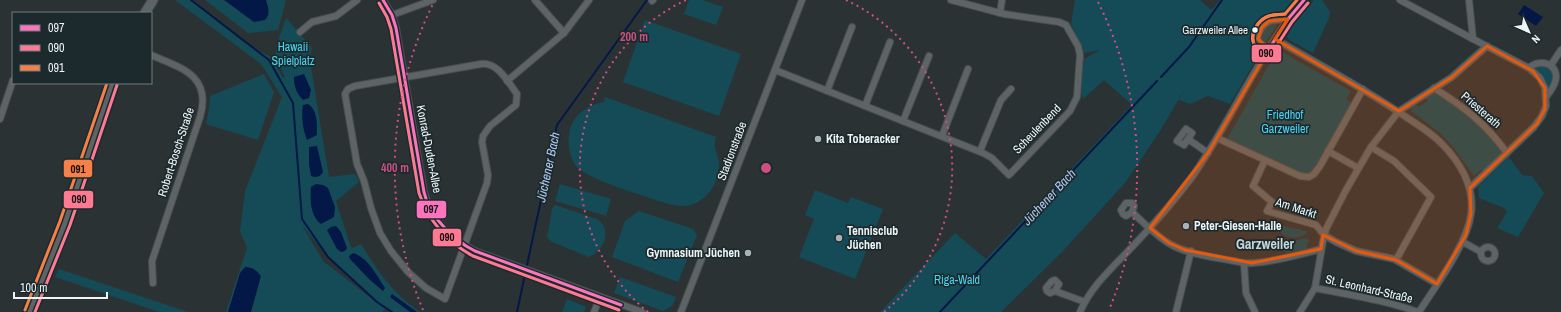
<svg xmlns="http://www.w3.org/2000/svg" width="1561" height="312" viewBox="0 0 1561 312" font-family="'Archivo Narrow',sans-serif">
<rect width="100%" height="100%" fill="#2b3234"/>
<!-- green -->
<g fill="#154b57">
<path d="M175,0H191L245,43L271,57L283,78L285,77L275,57L279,38L286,18L312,48L308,66L311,67L329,177L355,174L359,182L336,201L350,245L352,248L361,244C372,262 383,279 398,294C404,301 413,306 420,312H392L377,302L328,257L302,225L323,261L385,309L382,312H226L247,248L240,231L245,191L282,97L261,64Z"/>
<path d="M205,0H286L278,30L248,33Z"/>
<path d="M689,0H702L723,7L716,25L684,14Z"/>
<path d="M1075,0H1200L1211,10L1220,0H1295L1284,14L1265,18L1253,27L1255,44L1261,51L1230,104L1208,96L1190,104L1179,100L1189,82L1160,131L1125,183L1062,252L1001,312H880L955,233L986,259L1132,105L1104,80L1083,99L1081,92L1084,59L1100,50L1084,53L1071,24Z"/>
<path d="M1314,0H1322L1330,12L1329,18L1313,53L1289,40L1287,37L1290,29Z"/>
<path d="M645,20L741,54L719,116L623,82Z"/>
<path d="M1272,23H1278L1266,42L1262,41L1261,35L1267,25Z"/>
<path d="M1282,52L1351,91L1346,99L1353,103L1315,171L1308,176L1266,159L1227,139L1275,54L1278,55Z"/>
<path d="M1542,65L1551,68C1554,77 1553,82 1548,90L1544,79L1534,68Z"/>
<path d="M264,74L274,92L258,140L206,124L209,108L210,96Z"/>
<path d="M1433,93L1441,95L1480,123L1503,150V153L1485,171L1481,170L1474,176L1453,147L1440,133L1411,111L1412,107L1416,104L1418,107L1428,101L1425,97Z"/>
<path d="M605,97L716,137C712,152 719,152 719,165C719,183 706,203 687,206C680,206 674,205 668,204C648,197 587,180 575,165C569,155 567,140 570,129C575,113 588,105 604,102Z"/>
<path d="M1509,157L1522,175L1532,176L1544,193L1518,237L1497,228L1507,212L1504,208L1479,198L1478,187Z"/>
<path d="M560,184L611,199L606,216L555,201Z"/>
<path d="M815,190L848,203L851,197L883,209L855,279L799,257L814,219L805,215Z"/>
<path d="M555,205L597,219C613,230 604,250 589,257L552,242L547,237L552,209Z"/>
<path d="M639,211L693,229L697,235L678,282L612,257L625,221Z"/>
<path d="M1279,225L1306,231L1307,233C1300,239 1288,239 1281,233Z"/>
<path d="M1306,238L1309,240L1306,249L1285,253V248L1289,242Z"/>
<path d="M59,269L188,312H159L55,277Z"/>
<path d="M620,277L676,297L672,306L663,311L614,293Z"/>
<path d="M567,299L586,307L584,312H562Z"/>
</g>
<!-- water -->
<g fill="#041847">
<path d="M224,0H266C268,7 271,14 265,20L254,22Z"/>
<path d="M1524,5L1543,17L1536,26L1518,14Z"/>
<path d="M304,74L311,90L309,98L303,100C296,93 294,86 294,77Z"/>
<path d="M308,104C318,110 317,125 317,135L307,140C303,130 301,116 303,105Z"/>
<path d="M317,146L323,172C320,177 316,178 311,176L309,164V147Z"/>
<path d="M316,184L323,185L328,188L335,207L334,217L321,224C310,216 310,200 311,187Z"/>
<path d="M336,226L341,232L347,248L345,251L341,252L337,249L327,230L331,227Z"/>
<path d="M353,253C369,258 376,275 385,288L383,291L369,279L350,259L349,256Z"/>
<path d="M245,267C253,267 256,270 261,276L251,312H228L240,273Z"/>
<path d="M392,294L417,312H410L390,297Z"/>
</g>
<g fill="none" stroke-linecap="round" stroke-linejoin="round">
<!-- stream -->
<g stroke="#041847" stroke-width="2">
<path d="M191,0L269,60L293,103L302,219L328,257L377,302L392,312"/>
<path d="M1161,77L1189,47L1222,0"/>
<path d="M517,312L557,125L647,0"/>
<path d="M940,312L1157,81"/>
</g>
<!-- street casing -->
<g stroke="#474e50" stroke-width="8">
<g id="street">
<path d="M383,0L392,15L396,28L424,192C432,219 450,239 475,251L642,312"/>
<path d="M1400,0L1473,39"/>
<path d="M1469,0L1473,39L1529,68L1540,78L1545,88L1546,106L1542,116L1534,127L1470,188"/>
<path d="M652,1L653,0"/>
<path d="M1000,13L1002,0"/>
<path d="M392,15L433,0"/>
<path d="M300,32L312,22L336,16L357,0"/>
<path d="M564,33L589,0"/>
<path d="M1275,39C1318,64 1362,87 1403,115C1416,124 1431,132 1442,144C1460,162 1475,187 1471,214C1467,245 1436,285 1419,312"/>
<path d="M1269,49C1266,47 1261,45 1259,42C1255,35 1263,23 1270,21C1275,19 1282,20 1288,19"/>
<path d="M151,55C182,68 212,76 200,117L152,261L153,283"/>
<path d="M481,64C498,62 508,82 517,94L516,105L490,126L483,136L482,142L488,175L487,183L445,299L426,288L408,272L391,251L380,233L371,208L364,181L357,164L345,94L348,89L355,86Z"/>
<path d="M1551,65L1561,50"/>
<path d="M1529,68C1537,60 1554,61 1556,75C1557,83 1551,91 1546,97"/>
<path d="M775,70L983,153L992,158L1009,175L1070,111L1077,97L1080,55L1078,46L1066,25L1059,22L1004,14L951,0"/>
<path d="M507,81L564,33L535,0"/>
<path d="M1434,88C1463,106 1487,125 1507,153"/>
<path d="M827,91L852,27"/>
<path d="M865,106L890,42"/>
<path d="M0,119L13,80"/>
<path d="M903,121L929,56"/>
<path d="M942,136L968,69"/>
<path d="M1217,138L1300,176L1309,177L1314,174L1320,166L1363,89"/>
<path d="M1188,139L1184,145L1177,141L1186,129L1192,133L1188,139L1208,153"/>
<path d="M1371,147L1394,161L1431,197L1396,260"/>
<path d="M980,151L1001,100L1011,89"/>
<path d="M1328,151L1358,168"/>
<path d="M1265,160L1253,186L1272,202L1267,211L1316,225L1324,235L1336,242L1356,251L1394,259L1437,284"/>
<path d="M1132,212L1126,216L1123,214L1121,210L1126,203H1132L1134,206L1132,212C1144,223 1156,236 1170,244C1188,255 1222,258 1244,263C1263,265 1302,254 1321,249"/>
<path d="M1463,242L1481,252"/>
<circle cx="1488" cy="254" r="7"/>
<path d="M1244,263L1246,293L1255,312"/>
<path d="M1315,288C1349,295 1385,300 1418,312"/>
<path d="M1055,291L1050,293L1047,291L1046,288L1052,281L1055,280L1059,284L1055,291L1085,302"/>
<path d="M594,312L600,297"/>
<path d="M681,312L802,0"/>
<path d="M1080,312C1091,286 1114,266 1133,246C1154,224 1174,201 1192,177C1232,120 1259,52 1304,0"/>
<path d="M1176,312L1191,251"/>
<path d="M1300,312L1315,288L1323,241L1326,229L1346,190L1371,147L1399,111L1452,77L1487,46"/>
</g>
</g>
<!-- secondary casing -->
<g stroke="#474e50" stroke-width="11">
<g id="secondary">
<path d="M145,13L153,0"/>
<path d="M30,312L65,223L112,83"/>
</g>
</g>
<!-- street -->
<use href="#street" stroke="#5e6465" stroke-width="6"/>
<!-- secondary -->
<use href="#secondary" stroke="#5e6465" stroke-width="9"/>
<!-- bus-1 casing -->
<g stroke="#1d2a2d" stroke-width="6">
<g id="bus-1">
<path d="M383,0L392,15L396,28L424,192L427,202L437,219L450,234L466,246L475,251L621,305"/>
<path d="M1269,49L1288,19L1304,0"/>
</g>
</g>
<!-- bus-2 casing -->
<g stroke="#1d2a2d" stroke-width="6">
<g id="bus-2">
<path d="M379,3L387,17L391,29L419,193C429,222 447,242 473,256L619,310"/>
<path d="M1285,14C1279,15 1272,14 1266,17C1258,21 1249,34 1254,44C1257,49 1263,51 1267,54L1272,53L1292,22L1308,3"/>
<path d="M35,312L70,225L117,85"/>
</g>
</g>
<!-- bus-3 casing -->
<g stroke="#1d2a2d" stroke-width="6">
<g id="bus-3">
<path d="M1266,53L1254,44C1250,33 1258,20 1269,16C1275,14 1280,15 1285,14L1297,0"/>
<path d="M25,310L60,221L107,83"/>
</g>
</g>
<!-- bus-1 -->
<use href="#bus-1" stroke="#fc73be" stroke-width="3"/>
<!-- bus-2 -->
<use href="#bus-2" stroke="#fe7a93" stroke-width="3"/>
<!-- bus-3 -->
<use href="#bus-3" stroke="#f78048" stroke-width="3"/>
</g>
<!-- marked area -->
<path fill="#e8590c" fill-opacity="0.2" stroke="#e8590c" stroke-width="3" stroke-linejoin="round" d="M1288,19L1275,39L1399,111L1452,77L1487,46L1533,71L1545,88V109L1537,124L1470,188L1471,214L1466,235L1437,284L1396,260L1356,251L1323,235L1321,249L1252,263L1185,250L1169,243L1150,228L1208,153L1269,49L1258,39L1262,27L1269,21Z"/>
<!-- distance rings -->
<g fill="none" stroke="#cd4f82" stroke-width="2" stroke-dasharray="2 4">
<path d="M648 312A186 186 0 0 1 686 0M846 0A186 186 0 0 1 884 312"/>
<path d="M423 310A371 371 0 0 1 434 2M1098 2A371 371 0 0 1 1109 310"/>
</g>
<!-- markers -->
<circle fill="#edf5f7" stroke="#1d2a2d" stroke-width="1.5" cx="1255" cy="30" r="3.5"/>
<g fill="#a9b1b3" stroke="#1d2a2d" stroke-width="1.5">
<circle cx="818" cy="139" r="4"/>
<circle cx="1186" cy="226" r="4"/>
<circle cx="839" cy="238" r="4"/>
<circle cx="748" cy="253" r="4"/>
</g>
<g text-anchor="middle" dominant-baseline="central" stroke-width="3.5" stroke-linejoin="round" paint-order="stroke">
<!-- bus labels -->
<g font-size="11" fill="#edf5f7" stroke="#1d2a2d" text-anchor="end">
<text x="1248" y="30">Garzweiler Allee</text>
</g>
<!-- park labels -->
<g font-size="12" fill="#47d6f4" stroke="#1d2a2d">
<text x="293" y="47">Hawaii<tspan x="293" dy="14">Spielplatz</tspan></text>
<text x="1285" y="115">Friedhof<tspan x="1285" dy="14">Garzweiler</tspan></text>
<text x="957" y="280">Riga-Wald</text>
</g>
<!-- street labels -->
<g font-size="12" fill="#edf5f7" stroke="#1d2a2d">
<text transform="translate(1481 110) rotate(41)">Priesterath</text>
<text transform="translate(1037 129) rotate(-46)">Scheulenbend</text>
<text transform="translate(429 149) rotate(79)">Konrad-Duden-Allee</text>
<text transform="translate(732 151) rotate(-69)">Stadionstraße</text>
<text transform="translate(176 152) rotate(-72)">Robert-Bosch-Straße</text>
<text transform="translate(1296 208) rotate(18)">Am Markt</text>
<text transform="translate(1369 289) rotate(13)">St. Leonhard-Straße</text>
</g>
<!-- poi labels -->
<g font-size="12" font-weight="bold" fill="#edf5f7" stroke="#1d2a2d" text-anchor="start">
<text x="826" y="139">Kita Toberacker</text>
<text x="1194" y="226">Peter-Giesen-Halle</text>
<text x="847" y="231">Tennisclub<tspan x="847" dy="14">Jüchen</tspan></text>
<text x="740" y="253" text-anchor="end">Gymnasium Jüchen</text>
</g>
<!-- water labels -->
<g font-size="13" font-style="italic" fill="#aec6ee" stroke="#1d2a2d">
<text transform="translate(548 167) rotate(-78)">Jüchener Bach</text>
<text transform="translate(1049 197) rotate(-47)">Jüchener Bach</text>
</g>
<!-- quarter labels -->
<g font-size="14" font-weight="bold" fill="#c5d5d9" stroke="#1d2a2d">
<text x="1265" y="244">Garzweiler</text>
</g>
</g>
<circle cx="766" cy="168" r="6" fill="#cd4f82" stroke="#1d2a2d" stroke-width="2"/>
<g font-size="12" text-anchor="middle" font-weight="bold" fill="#cd4f82" stroke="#1d2a2d" stroke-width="3.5" stroke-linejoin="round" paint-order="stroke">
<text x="634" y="41">200 m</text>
<text x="395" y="172">400 m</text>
</g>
<g stroke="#1d2a2d" stroke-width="1.5">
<rect x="1251" y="44" width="31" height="19" rx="4" fill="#fe7a93"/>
<rect x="63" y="159" width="30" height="19" rx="4" fill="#f78048"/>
<rect x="63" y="190" width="31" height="19" rx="4" fill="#fe7a93"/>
<rect x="416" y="200" width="31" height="19" rx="4" fill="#fc73be"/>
<rect x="432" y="228" width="30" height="19" rx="4" fill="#fe7a93"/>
</g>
<g font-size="11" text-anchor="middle" font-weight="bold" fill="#111">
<text x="1266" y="57">090</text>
<text x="78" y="173">091</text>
<text x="79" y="203">090</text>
<text x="431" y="213">097</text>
<text x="447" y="241">090</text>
</g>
<!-- legend -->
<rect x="12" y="12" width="140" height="72" fill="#1d2a2d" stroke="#707b7e"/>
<rect x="20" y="25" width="20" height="6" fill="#fc73be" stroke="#707b7e"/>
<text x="48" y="32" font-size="12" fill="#edf5f7">097</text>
<rect x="20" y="45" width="20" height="6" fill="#fe7a93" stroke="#707b7e"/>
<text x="48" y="52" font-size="12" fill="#edf5f7">090</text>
<rect x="20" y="65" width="20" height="6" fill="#f78048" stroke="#707b7e"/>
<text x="48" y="72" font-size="12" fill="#edf5f7">091</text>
<!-- north arrow -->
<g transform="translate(1529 32) rotate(135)" stroke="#1d2a2d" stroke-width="3" paint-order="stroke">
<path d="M0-3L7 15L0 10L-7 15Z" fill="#edf5f7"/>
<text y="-6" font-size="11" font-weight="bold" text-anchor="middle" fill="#edf5f7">N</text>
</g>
<!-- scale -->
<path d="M14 292v6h93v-6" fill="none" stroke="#edf5f7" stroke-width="2"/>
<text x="20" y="292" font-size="12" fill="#edf5f7" stroke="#1d2a2d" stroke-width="3" paint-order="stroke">100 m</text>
</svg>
